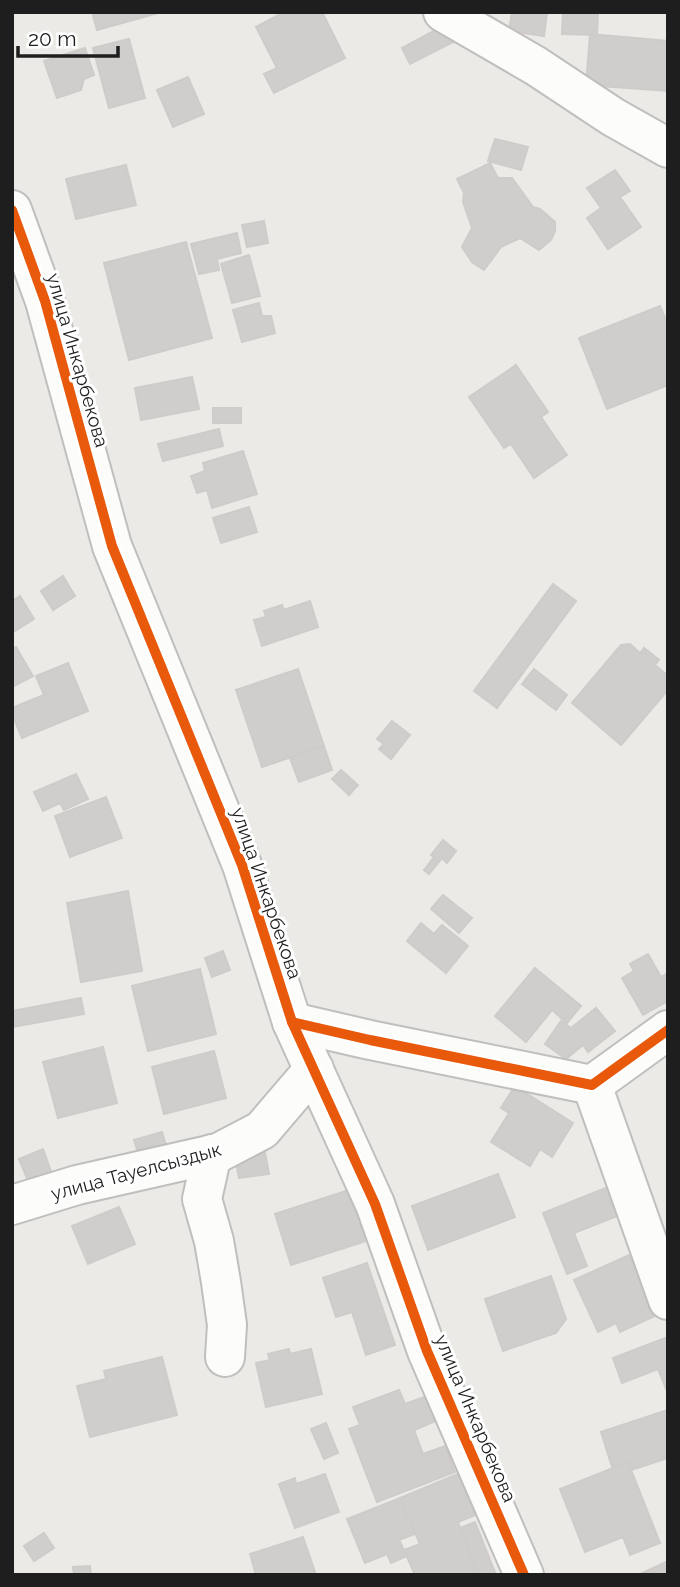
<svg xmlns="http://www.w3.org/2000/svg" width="680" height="1587" viewBox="0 0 680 1587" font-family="Raleway,sans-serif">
<rect width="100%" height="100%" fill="#eceae7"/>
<!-- building -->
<g fill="#d0cecc" stroke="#cfcbc9" stroke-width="2">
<path d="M92,12H162L97,30Z"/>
<path d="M284,12H322L345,58L274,93L264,74L277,68L256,27Z"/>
<path d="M512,12H547L544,36L509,31Z"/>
<path d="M563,12H598L597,35L562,34Z"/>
<path d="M449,23L457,40L410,64L402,48Z"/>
<path d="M590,34L668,41V91L586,85Z"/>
<path d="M129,39L145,98L109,108L93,48Z"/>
<path d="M85,48L94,75L84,79L81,90L57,98L44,61Z"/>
<path d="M188,77L204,114L173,127L157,90Z"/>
<path d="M495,139L528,147L521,170L488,161Z"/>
<path d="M490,163L498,178H512L533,207L540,209L555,222V231L551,240L539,250L520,238L501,247L484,270L472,262L462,247L472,228L463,202L464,193L457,179Z"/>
<path d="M126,165L136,205L76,219L66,179Z"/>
<path d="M615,170L630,191L620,197L641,227L608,249L587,218L601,208L587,188Z"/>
<path d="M264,221L268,243L247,247L242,225Z"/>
<path d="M237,233L241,253L217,259L219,270L199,274L191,244Z"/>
<path d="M186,242L212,338L129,360L104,263Z"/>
<path d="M249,255L260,296L232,303L221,264Z"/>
<path d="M259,303L262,316H271L275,333L242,342L233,310Z"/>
<path d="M660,306L668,325V385L607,409L579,338Z"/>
<path d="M516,365L548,412L541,417L567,455L534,478L511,444L504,448L469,397Z"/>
<path d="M192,377L199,409L141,420L135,388Z"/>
<rect x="213" y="408" width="28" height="15"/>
<path d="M219,429L223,446L163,461L158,444Z"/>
<path d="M243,451L257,494L212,508L207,490L197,493L191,476L205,471L203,463Z"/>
<path d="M249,507L257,532L221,543L213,518Z"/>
<path d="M63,576L75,596L53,610L41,591Z"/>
<path d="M553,584L576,601L497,708L474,691Z"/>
<path d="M20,596L34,619L12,633V601Z"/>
<path d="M310,601L318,627L262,646L254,620L266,617L264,611L282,605L284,610Z"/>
<path d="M630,644L640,653L644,648L659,660L655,665L668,676V690L621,745L572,703L621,645Z"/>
<path d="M16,647L33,676L12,687V649Z"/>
<path d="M68,663L88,711L22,738L12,714V708L44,695L36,676Z"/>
<path d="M298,669L324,746L262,767L236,690Z"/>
<path d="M534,669L567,695L556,710L522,684Z"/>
<path d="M392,721L410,735L391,759L379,749L384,744L377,739Z"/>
<path d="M324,746L332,770L299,782L290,758Z"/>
<path d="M341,770L358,785L349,795L332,779Z"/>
<path d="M76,774L88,799L64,810L60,803L43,811L34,792Z"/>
<path d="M106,797L122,838L70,857L55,816Z"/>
<path d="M443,840L456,851L447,863L442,858L429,874L424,870L434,857L431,855Z"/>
<path d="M128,891L142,971L81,982L67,903Z"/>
<path d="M443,895L472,918L459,933L431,909Z"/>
<path d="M421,923L434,934L442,925L468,946L446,973L407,941Z"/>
<path d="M223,951L230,970L212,977L205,958Z"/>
<path d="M648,954L661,977L668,973V1001L643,1015L622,978L634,971L630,964Z"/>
<path d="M535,968L581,1006L567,1023L552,1010L526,1042L495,1016Z"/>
<path d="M200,969L216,1034L148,1051L132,986Z"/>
<path d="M81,998L84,1014L12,1027V1011Z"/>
<path d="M596,1008L615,1031L588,1052L583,1045L566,1059L545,1044L561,1021L571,1028Z"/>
<path d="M103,1047L117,1103L58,1118L43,1062Z"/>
<path d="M214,1051L226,1098L164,1114L152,1067Z"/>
<path d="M515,1086L573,1123L552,1157L540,1149L530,1166L491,1142L509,1113L501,1108Z"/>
<path d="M162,1132L168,1152L140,1159L134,1140Z"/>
<path d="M43,1149L54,1180L31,1188L19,1159Z"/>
<path d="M265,1152L269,1174L239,1178L235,1157Z"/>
<path d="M498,1174L515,1217L428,1250L412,1206Z"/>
<path d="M608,1187L620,1215L574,1233L587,1266L567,1274L543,1213Z"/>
<path d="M352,1189L369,1240L291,1265L275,1214Z"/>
<path d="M119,1207L135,1244L88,1264L72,1226Z"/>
<path d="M629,1255L657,1315L620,1332L616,1323L598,1332L574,1280Z"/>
<path d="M367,1263L395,1345L366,1355L352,1312L336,1317L323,1278Z"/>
<path d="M551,1276L566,1319L556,1333L503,1351L485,1299Z"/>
<path d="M665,1338L668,1345V1394L658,1369L622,1383L613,1358Z"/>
<path d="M289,1349L290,1354L311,1349L322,1394L266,1407L256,1363L270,1360L268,1354Z"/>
<path d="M162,1357L177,1415L90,1437L77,1386L106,1379L104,1371Z"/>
<path d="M399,1390L405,1404L427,1396L436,1421L414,1430L423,1454L445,1446L455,1472L377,1502L349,1429L360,1425L353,1407Z"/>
<path d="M668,1410V1458L631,1470L628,1462L612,1467L601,1432Z"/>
<path d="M326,1423L338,1453L324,1459L311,1429Z"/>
<path d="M628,1462L660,1543L630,1555L623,1537L585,1552L560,1489Z"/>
<path d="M460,1473L478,1514L458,1522L479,1575H415L404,1550L420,1544L400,1498Z"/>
<path d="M325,1474L339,1512L295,1528L279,1484L295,1478L296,1484Z"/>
<path d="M400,1498L415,1534L399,1540L407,1556L391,1563L387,1554L365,1563L347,1519Z"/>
<path d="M475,1522L496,1575H479L460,1528Z"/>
<path d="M44,1533L54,1548L34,1561L24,1546Z"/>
<path d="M303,1537L316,1575H256L250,1554Z"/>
<path d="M668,1561V1575H638Z"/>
<path d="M90,1566L91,1575H74L73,1567Z"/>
</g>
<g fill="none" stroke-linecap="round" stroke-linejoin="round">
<!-- minor casing -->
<g stroke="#bfbfbd" stroke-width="42">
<g id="minor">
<path d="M443,12L536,66L613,117L668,148"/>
<path d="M12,210L45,301L112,546L242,865L292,1022L375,1204L427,1351L524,1575"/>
<path d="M292,1022L370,1040L592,1085L668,1030"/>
<path d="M592,1085L668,1300"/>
<path d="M212,1154L202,1199L214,1241L221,1282L227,1325L225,1357"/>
<path d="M12,1205L77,1185L218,1153L262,1130L314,1069"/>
</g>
</g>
<!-- minor -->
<use href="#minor" stroke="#fcfcfb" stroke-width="38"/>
<!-- cycleway casing -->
<g stroke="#fff" stroke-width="15">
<g id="cycleway">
<path d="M12,210L45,301L112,546L242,865L292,1022L375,1204L427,1351L524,1575"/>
<path d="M292,1022L370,1040L592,1085L668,1030"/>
</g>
</g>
<!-- cycleway -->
<use href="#cycleway" stroke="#e8590c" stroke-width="10"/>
</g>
<g text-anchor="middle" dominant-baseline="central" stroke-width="6" stroke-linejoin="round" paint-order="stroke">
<!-- street labels -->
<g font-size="19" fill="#1e1e1e" stroke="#fff">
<text transform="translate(78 360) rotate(74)">улица Инкарбекова</text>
<text transform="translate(267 893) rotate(71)">улица Инкарбекова</text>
<text transform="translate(136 1171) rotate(-15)">улица Тауелсыздык</text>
<text transform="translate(476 1418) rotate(67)">улица Инкарбекова</text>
</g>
</g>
<!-- border -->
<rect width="680" height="1587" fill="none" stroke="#1e1e1e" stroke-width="28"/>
<!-- scale -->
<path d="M18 46v10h100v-10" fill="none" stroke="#1e1e1e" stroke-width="3.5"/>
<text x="28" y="46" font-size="21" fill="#1e1e1e" stroke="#ffffff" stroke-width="5" paint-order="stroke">20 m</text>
</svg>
